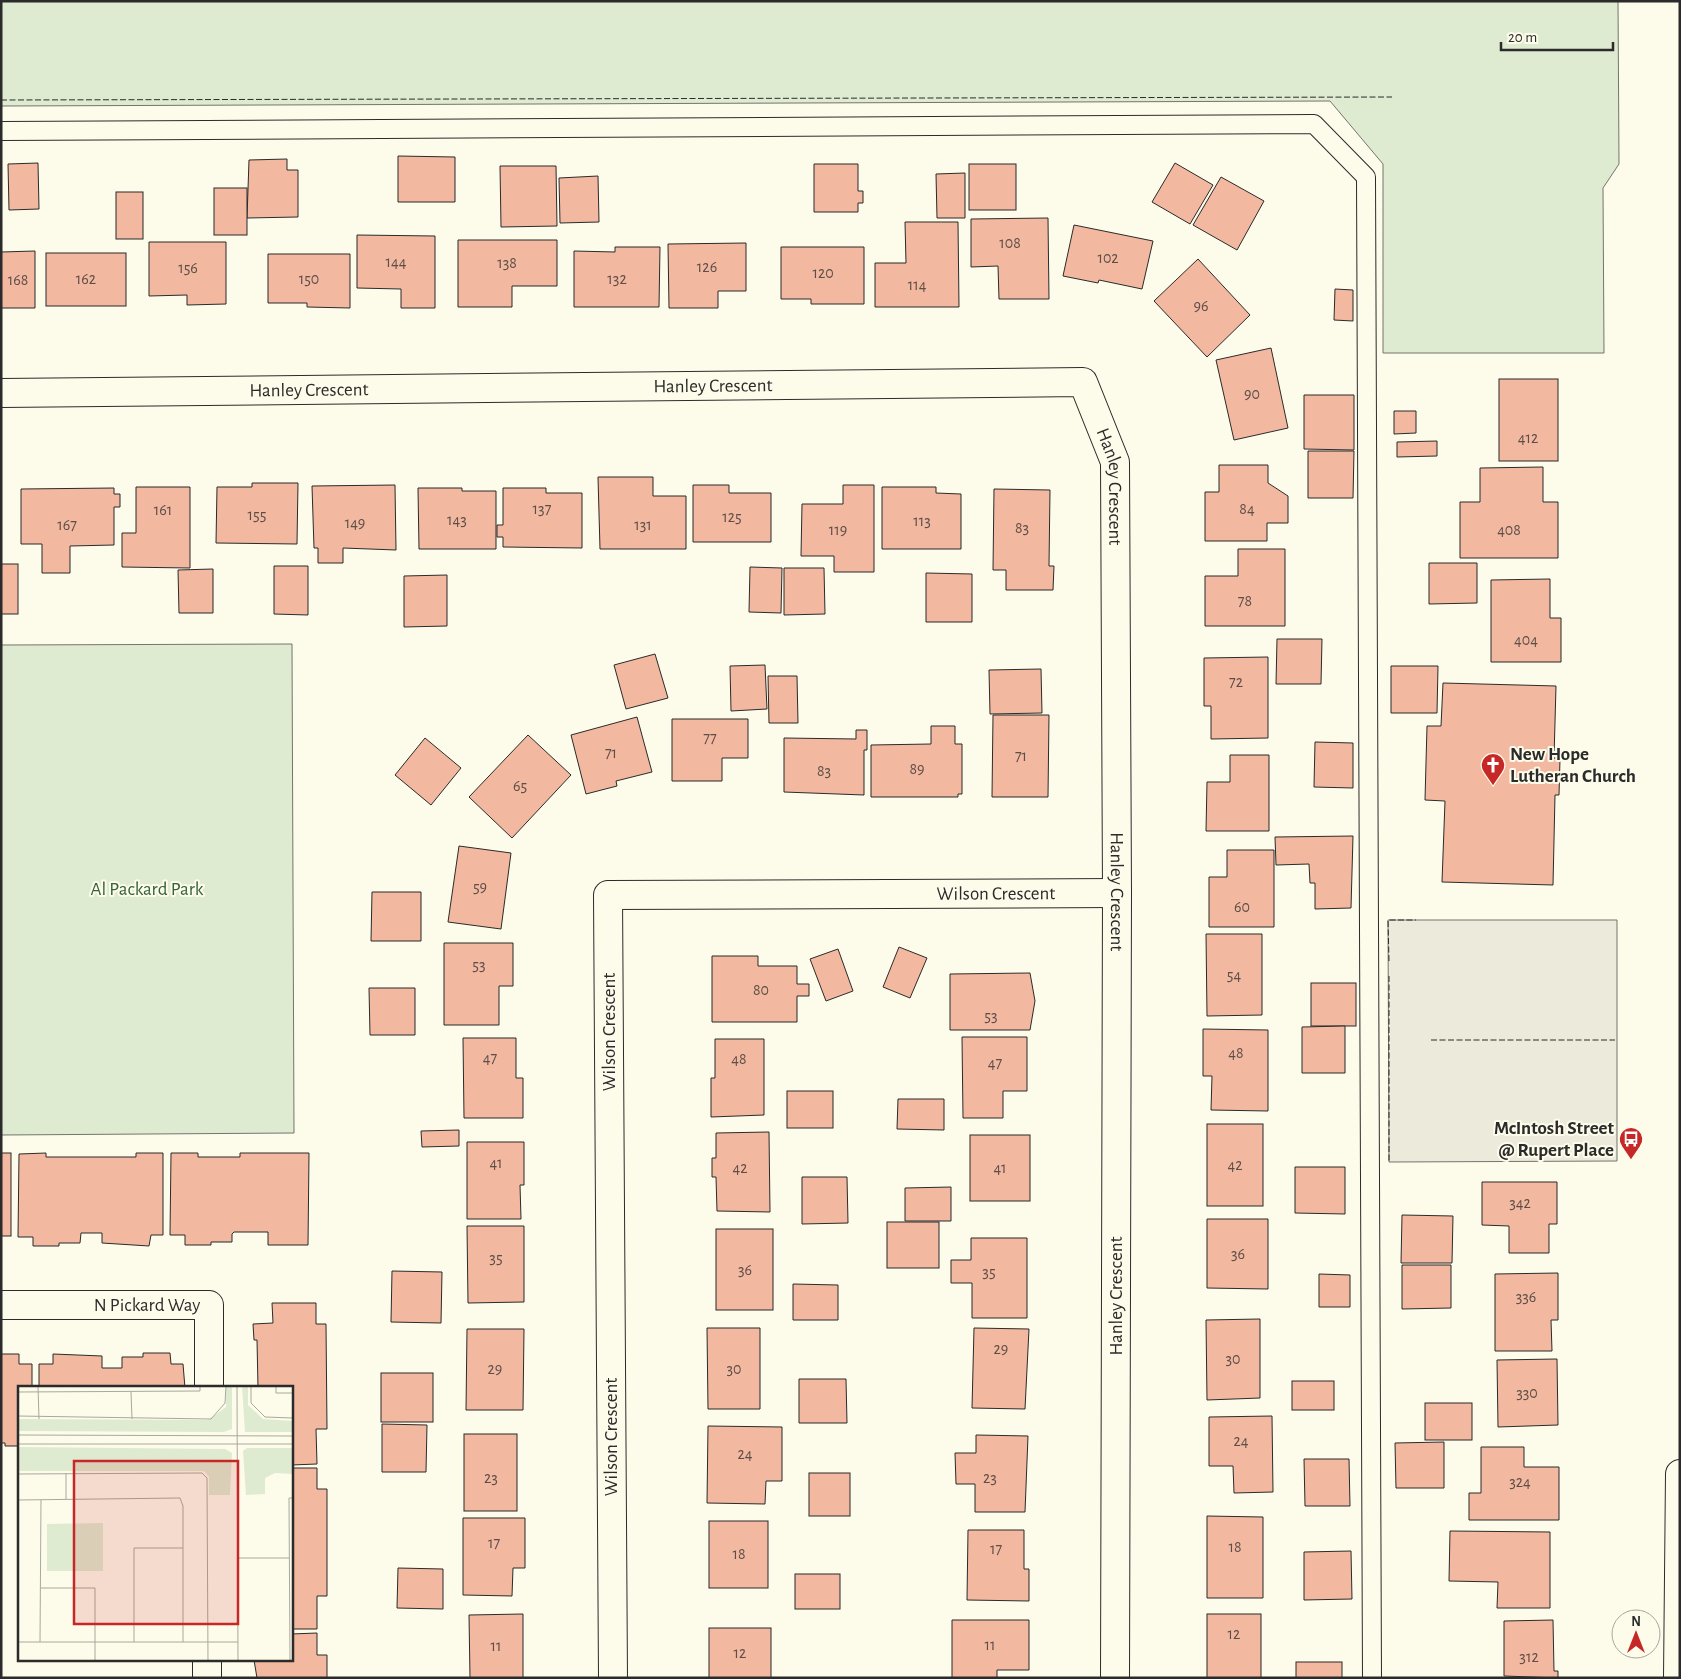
<svg xmlns="http://www.w3.org/2000/svg" width="1681" height="1679" viewBox="0 0 1681 1679" font-family="'Alegreya Sans',sans-serif">
<rect width="100%" height="100%" fill="#fdfbea"/>
<!-- green -->
<g fill="#deebd1" stroke="#74746e">
<path d="M1,1H1618L1619,164L1603,188L1604,353H1383V164L1330,101L1,106Z"/>
<path d="M292,644L294,1133L1,1135V645Z"/>
</g>
<!-- parking -->
<path fill="#eceadb" stroke="#74746e" d="M1388,920H1617V1161L1389,1162Z"/>
<!-- building -->
<g fill="#f2b8a0" stroke="#2b2b2b">
<path d="M398,156L455,157V202H398Z"/>
<path d="M287,159V170H298V217L247,218L249,160Z"/>
<path d="M38,163L39,209L9,210L8,164Z"/>
<path d="M1175,163L1213,185L1190,224L1152,202Z"/>
<path d="M814,164H858V191H863V203H858V212H814Z"/>
<rect x="969" y="164" width="47" height="46"/>
<path d="M500,166H556L557,226L501,227Z"/>
<path d="M965,173V218H937L936,174Z"/>
<path d="M598,176L599,222L560,223L559,178Z"/>
<path d="M1221,177L1264,201L1237,250L1193,225Z"/>
<rect x="214" y="188" width="33" height="47"/>
<rect x="116" y="192" width="27" height="47"/>
<path d="M1048,218L1049,299H999L998,266L971,267V219Z"/>
<path d="M905,222H958L959,307H875V263H906Z"/>
<path d="M1074,225L1153,241L1142,289L1099,280L1098,283L1063,276Z"/>
<path d="M357,235L435,236V308H401V289L357,288Z"/>
<path d="M458,240H557V286H512V307H458Z"/>
<path d="M149,242H226V304L187,305V295L149,296Z"/>
<path d="M746,243V291H718V308H669L668,244Z"/>
<path d="M615,247H660L659,307H574V251L615,252Z"/>
<path d="M781,247H864V304H811V299H781Z"/>
<path d="M35,251V308H1V252Z"/>
<rect x="46" y="253" width="80" height="53"/>
<path d="M268,254H350V308L307,307V303H268Z"/>
<path d="M1198,259L1250,315L1207,357L1154,301Z"/>
<path d="M1335,289L1353,290V321L1334,320Z"/>
<path d="M1271,348L1288,428L1234,440L1216,360Z"/>
<rect x="1499" y="379" width="59" height="82"/>
<path d="M1304,395H1354V450L1304,449Z"/>
<path d="M1394,411H1416V433L1394,434Z"/>
<path d="M1437,441V456L1397,457V442Z"/>
<path d="M1308,451H1354L1353,498H1308Z"/>
<path d="M1219,465H1268V483L1288,496V523H1267V541H1205V492H1219Z"/>
<path d="M1543,467V502H1558V558H1460V502H1480V468Z"/>
<path d="M598,477H653V496H686V549H600Z"/>
<path d="M252,483H298L297,544L216,543L217,487H252Z"/>
<path d="M395,485L396,550L343,548V563H318V548H314L312,486Z"/>
<path d="M693,485H729V493H771V542H693Z"/>
<path d="M843,485H874V572H834V556H801L802,504H843Z"/>
<path d="M136,487H190V568L122,567V533H136Z"/>
<path d="M882,487H936V493L961,494V549H882Z"/>
<path d="M114,488V494H120V507H114V545L70,546V573H42V544H21V489Z"/>
<path d="M418,488H462V491H496V549H419Z"/>
<path d="M503,488H546V493H582V548L503,547V537H497V525H503Z"/>
<path d="M994,489L1050,490L1049,566H1054L1053,590H1006V570H993Z"/>
<path d="M1238,549H1285V626H1205V576H1238Z"/>
<path d="M1429,563H1477V603L1429,604Z"/>
<rect x="1" y="564" width="17" height="50"/>
<path d="M274,566H308V615L274,614Z"/>
<path d="M750,567L782,568L781,613L749,612Z"/>
<path d="M784,568H824L825,614L784,615Z"/>
<path d="M213,569V613H179L178,570Z"/>
<path d="M926,573L972,574V622H926Z"/>
<path d="M447,575V626L404,627V576Z"/>
<path d="M1550,579V618H1561V662H1491V580Z"/>
<path d="M1277,639H1322L1321,684H1276Z"/>
<path d="M655,654L668,698L626,709L614,665Z"/>
<path d="M1268,657V738L1211,739V706H1204V658Z"/>
<path d="M765,665L767,709L731,711L730,666Z"/>
<path d="M1391,666H1438L1437,713H1391Z"/>
<path d="M1041,669L1042,713L990,714L989,670Z"/>
<path d="M768,676H797L798,723H769Z"/>
<path d="M1443,683L1556,686L1554,758L1560,759L1559,795H1555L1553,885L1442,882L1445,801L1425,800L1427,726H1441Z"/>
<path d="M993,715H1049L1048,797H992Z"/>
<path d="M637,717L652,772L616,781L617,786L586,794L571,735Z"/>
<path d="M672,719H748V758H722V781H672Z"/>
<path d="M931,726H955V744H962V794H958V797H871V745L931,744Z"/>
<path d="M856,730H867V750H864V795L784,792V738L856,739Z"/>
<path d="M528,735L571,775L512,838L469,797Z"/>
<path d="M425,738L461,768L431,805L395,775Z"/>
<path d="M1315,742L1353,743V788L1314,787Z"/>
<path d="M1230,755H1269V831H1206L1207,782H1230Z"/>
<path d="M1353,836L1351,908L1315,909V883H1310L1309,864L1276,865L1275,837Z"/>
<path d="M459,846L511,853L501,929L448,922Z"/>
<path d="M1227,850H1274V927H1209V877H1227Z"/>
<path d="M372,892H421V941H371Z"/>
<path d="M1206,934H1262V1015L1207,1016Z"/>
<path d="M444,943H513V986H499V1025H444Z"/>
<path d="M899,947L927,958L910,998L883,987Z"/>
<path d="M838,949L853,991L826,1001L810,959Z"/>
<path d="M712,956H758V966H797V984H809V996H797V1022H712Z"/>
<path d="M1030,973L1035,1001L1030,1030H950V974Z"/>
<rect x="1311" y="983" width="45" height="43"/>
<path d="M369,988H415V1035H370Z"/>
<path d="M1345,1026V1073H1302V1027Z"/>
<path d="M1203,1029L1268,1030V1111L1211,1110L1212,1076H1203Z"/>
<path d="M962,1037H1027V1091H1003V1118H963Z"/>
<path d="M463,1038H516V1078H523V1118H464Z"/>
<path d="M715,1039H764V1115L711,1117V1078H715Z"/>
<rect x="787" y="1091" width="46" height="37"/>
<path d="M898,1099H944V1130L897,1129Z"/>
<rect x="1207" y="1124" width="56" height="82"/>
<path d="M459,1130V1146L422,1147L421,1131Z"/>
<path d="M769,1132L770,1212L717,1211L716,1177H712V1158H716V1133Z"/>
<rect x="970" y="1135" width="60" height="66"/>
<path d="M467,1142H524V1185H520L521,1219H467Z"/>
<rect x="1" y="1153" width="10" height="83"/>
<path d="M46,1153V1157H136V1153H163V1235H151L149,1246L102,1243V1233H81L80,1243H59V1246H33V1237H18L19,1154Z"/>
<path d="M171,1153H198V1157H240V1153H309L308,1245H268V1232H234L232,1234V1242H211V1245H185V1235H170Z"/>
<path d="M1295,1167H1345V1214L1295,1213Z"/>
<path d="M802,1177H847L848,1223L802,1224Z"/>
<path d="M1482,1182H1557V1224H1549V1253H1509V1226L1482,1225Z"/>
<path d="M951,1187V1221H905V1188Z"/>
<path d="M1402,1215L1453,1216L1452,1263H1401Z"/>
<path d="M1207,1219H1268V1289L1207,1288Z"/>
<rect x="887" y="1222" width="52" height="46"/>
<path d="M467,1226H524V1302L468,1303Z"/>
<rect x="716" y="1229" width="57" height="81"/>
<path d="M971,1238H1027V1318H972V1283H951V1260H971Z"/>
<path d="M1402,1265H1451V1308L1402,1309Z"/>
<path d="M392,1271L442,1272L441,1323L391,1322Z"/>
<path d="M1558,1273V1320H1551L1552,1351H1495V1274Z"/>
<path d="M1319,1274L1350,1275V1307H1319Z"/>
<path d="M793,1284L838,1285V1320H793Z"/>
<path d="M272,1303H316V1324H326L327,1429H316L317,1464L291,1465V1388H258L257,1340H254L253,1324L273,1323Z"/>
<path d="M1260,1319V1398L1207,1400L1206,1320Z"/>
<path d="M707,1328H760V1409H708Z"/>
<path d="M974,1328L1029,1329L1025,1409L972,1408Z"/>
<path d="M467,1329H524L523,1410H466Z"/>
<path d="M143,1353H170L171,1364H183L185,1388H39V1364H53V1354L102,1356V1368H122V1357H143Z"/>
<path d="M1,1354H19V1364H32V1388H19V1446H5V1443H1Z"/>
<path d="M1557,1359L1558,1425L1498,1427L1497,1360Z"/>
<rect x="381" y="1373" width="52" height="49"/>
<path d="M799,1379H846L847,1423H799Z"/>
<rect x="1292" y="1381" width="42" height="29"/>
<rect x="1425" y="1403" width="47" height="37"/>
<path d="M1272,1416L1273,1492L1234,1493L1233,1466H1209V1417Z"/>
<path d="M382,1424L427,1425L426,1472H382Z"/>
<path d="M708,1426L782,1427V1481H766L765,1504L707,1503Z"/>
<rect x="464" y="1434" width="53" height="77"/>
<path d="M976,1435L1028,1436L1025,1512H975V1484H956L955,1453H976Z"/>
<path d="M1444,1442V1488H1396L1395,1443Z"/>
<path d="M1481,1447H1524V1467H1559V1520H1469V1493H1481Z"/>
<path d="M1304,1459H1349L1350,1506H1305Z"/>
<path d="M291,1468H317V1489H327V1596H317V1629H291Z"/>
<rect x="809" y="1473" width="41" height="43"/>
<path d="M1207,1516L1263,1517V1598H1207Z"/>
<path d="M463,1518H525V1568H513L512,1596L463,1595Z"/>
<rect x="709" y="1521" width="59" height="67"/>
<path d="M968,1530H1024V1569H1029V1601L967,1600Z"/>
<path d="M1450,1531L1550,1532V1608H1497L1498,1582L1449,1581Z"/>
<path d="M1351,1551L1352,1599L1304,1600V1552Z"/>
<path d="M398,1568L443,1569V1609L397,1608Z"/>
<rect x="795" y="1574" width="45" height="35"/>
<path d="M523,1614V1678H470L469,1615Z"/>
<rect x="1207" y="1614" width="54" height="64"/>
<path d="M952,1620H1029V1670H997V1678H952Z"/>
<path d="M1553,1620L1554,1671H1558V1678L1504,1676V1621Z"/>
<rect x="709" y="1628" width="62" height="50"/>
<path d="M317,1633V1655H327V1678H257L254,1660H291V1634Z"/>
<rect x="1296" y="1662" width="46" height="16"/>
</g>
<g fill="none" stroke-linecap="round" stroke-linejoin="round">
<!-- lane casing -->
<g stroke="#2b2b2b" stroke-width="20">
<path id="lane" d="M1,131L1314,124L1366,177L1372,1678"/>
</g>
<!-- street casing -->
<g stroke="#2b2b2b" stroke-width="30">
<g id="street">
<path id="s1" d="M1,393L1083,382L1115,462L1117,893L1115,1678"/>
<path id="s2" d="M1,1305H209V1388"/>
<path d="M207,1678V1660"/>
<path id="s3" d="M613,1678L608,895L1117,893"/>
</g>
</g>
<!-- secondary casing -->
<g stroke="#2b2b2b" stroke-width="30">
<path id="secondary" d="M1678,1678L1680,1474"/>
</g>
<!-- lane -->
<use href="#lane" stroke="#fdfbea" stroke-width="18"/>
<!-- street -->
<use href="#street" stroke="#fdfbea" stroke-width="28"/>
<!-- secondary -->
<use href="#secondary" stroke="#fdfbea" stroke-width="28"/>
<!-- fence -->
<g stroke="#2b2b2b" stroke-width="1" stroke-dasharray="6 2.5" stroke-linecap="butt">
<path d="M1,100L1392,97"/>
<path d="M1389,961L1388,920H1416"/>
<path d="M1389,976V1162"/>
<path d="M1431,1040H1615"/>
</g>
</g>
<!-- icons -->
<defs>
<g id="church-pin" transform="scale(1.25)"><path d="M0 17L-7.5 6A9.5 9.5 0 1 1 7.5 6Z" fill="#c62828" stroke="#fdfbea"/><path d="M-1.2-6h2.4v3.5h3.3v2.4h-3.3V6h-2.4V-.1h-3.3v-2.4h3.3Z" fill="#fff"/></g>
<g id="bus-pin" transform="scale(1.25)"><path d="M0 17L-7.5 6A9.5 9.5 0 1 1 7.5 6Z" fill="#c62828" stroke="#fdfbea"/><path d="M-5-6H5V4H4V6H2V4H-2V6H-4V4H-5ZM-3.5-4V0h7V-4ZM-3.5 1.2v1.5H-2V1.2ZM2 1.2v1.5H3.5V1.2Z" fill="#fff"/></g>
</defs>
<g fill-rule="evenodd">
<use href="#church-pin" x="1493" y="765"/>
<use href="#bus-pin" x="1631" y="1139"/>
</g>
<g text-anchor="middle" dominant-baseline="central" stroke-width="4" stroke-linejoin="round" paint-order="stroke">
<!-- number labels -->
<g font-size="16" fill="#5d4e48">
<text x="1010" y="243">108</text>
<text x="1108" y="258">102</text>
<text x="396" y="262">144</text>
<text x="507" y="263">138</text>
<text x="707" y="267">126</text>
<text x="188" y="268">156</text>
<text x="823" y="273">120</text>
<text x="86" y="279">162</text>
<text x="309" y="279">150</text>
<text x="617" y="279">132</text>
<text x="18" y="280">168</text>
<text x="917" y="285">114</text>
<text x="1201" y="306">96</text>
<text x="1252" y="394">90</text>
<text x="1528" y="438">412</text>
<text x="542" y="509">137</text>
<text x="1247" y="509">84</text>
<text x="163" y="510">161</text>
<text x="257" y="515">155</text>
<text x="732" y="517">125</text>
<text x="457" y="520">143</text>
<text x="922" y="521">113</text>
<text x="355" y="523">149</text>
<text x="67" y="525">167</text>
<text x="643" y="525">131</text>
<text x="1022" y="528">83</text>
<text x="838" y="530">119</text>
<text x="1509" y="530">408</text>
<text x="1245" y="601">78</text>
<text x="1526" y="640">404</text>
<text x="1236" y="682">72</text>
<text x="710" y="738">77</text>
<text x="611" y="753">71</text>
<text x="1021" y="756">71</text>
<text x="917" y="769">89</text>
<text x="824" y="771">83</text>
<text x="520" y="786">65</text>
<text x="480" y="887">59</text>
<text x="1242" y="907">60</text>
<text x="479" y="965">53</text>
<text x="1234" y="975">54</text>
<text x="761" y="990">80</text>
<text x="991" y="1016">53</text>
<text x="1236" y="1053">48</text>
<text x="490" y="1058">47</text>
<text x="739" y="1059">48</text>
<text x="995" y="1063">47</text>
<text x="496" y="1163">41</text>
<text x="1235" y="1165">42</text>
<text x="740" y="1168">42</text>
<text x="1000" y="1168">41</text>
<text x="1520" y="1203">342</text>
<text x="1238" y="1254">36</text>
<text x="496" y="1258">35</text>
<text x="745" y="1270">36</text>
<text x="989" y="1272">35</text>
<text x="1526" y="1297">336</text>
<text x="1001" y="1349">29</text>
<text x="1233" y="1359">30</text>
<text x="495" y="1369">29</text>
<text x="734" y="1369">30</text>
<text x="1527" y="1393">330</text>
<text x="1241" y="1441">24</text>
<text x="745" y="1454">24</text>
<text x="491" y="1478">23</text>
<text x="990" y="1478">23</text>
<text x="1520" y="1482">324</text>
<text x="494" y="1543">17</text>
<text x="1235" y="1547">18</text>
<text x="996" y="1549">17</text>
<text x="739" y="1554">18</text>
<text x="1234" y="1634">12</text>
<text x="990" y="1645">11</text>
<text x="496" y="1646">11</text>
<text x="740" y="1653">12</text>
<text x="1529" y="1657">312</text>
</g>
<!-- street labels -->
<g font-size="19" fill="#2b2b2b" stroke="#fdfbea">
<text stroke="none"><textPath href="#s1" startOffset="712">Hanley Crescent</textPath></text>
<text stroke="none"><textPath href="#s1" startOffset="308">Hanley Crescent</textPath></text>
<text stroke="none"><textPath href="#s1" startOffset="1192">Hanley Crescent</textPath></text>
<text stroke="none"><textPath href="#s1" startOffset="1598">Hanley Crescent</textPath></text>
<text stroke="none"><textPath href="#s3" startOffset="1171">Wilson Crescent</textPath></text>
<text transform="translate(609 1032) rotate(-90)">Wilson Crescent</text>
<text transform="translate(1116 1296) rotate(-90)">Hanley Crescent</text>
<text stroke="none"><textPath href="#s2" startOffset="146">N Pickard Way</textPath></text>
<text transform="translate(611 1437) rotate(-90)">Wilson Crescent</text>
</g>
<!-- poi labels -->
<g font-size="19" font-weight="bold" fill="#2b2b2b" stroke="#fdfbea" text-anchor="start">
<text x="1510" y="754">New Hope<tspan x="1510" dy="22">Lutheran Church</tspan></text>
<text x="1614" y="1128" text-anchor="end">McIntosh Street<tspan x="1614" dy="22">@ Rupert Place</tspan></text>
</g>
<!-- park labels -->
<g font-size="19" fill="#34623c" stroke="#fdfbea">
<text x="147" y="889">Al Packard Park</text>
</g>
</g>
<!-- overview -->
<g transform="translate(18 1386)">
<rect width="275" height="275" fill="#fdfbea"/>
<path d="M208,0H214V43L206,46L0,45V33L190,34L208,21ZM224,0H230V19L245,33L275,35V46H227ZM0,61L207,63L214,67L212,109H191V91L186,85H0ZM229,62H275V88L257,87L247,92V108L228,109L225,65ZM85,137V185H29V138Z" fill="#deebd1"/>
<path fill="none" stroke="#a9a89e" stroke-width="1" d="M20,0L21,33M219,0L220,275M233,0V17L247,31L275,32M258,0V7H275M0,6L182,5V0M113,6L114,33M0,30L193,33L207,17L208,0M0,49L275,50M0,58H275M0,88L184,87L189,92L190,275M48,113V87M0,114L162,112L165,120V256M220,172H271M23,202H77V275M0,256H220M22,256L23,114M116,256V162H165M272,275L271,112H275"/>
<path fill="#c62828" fill-opacity="0.15" stroke="#c62828" stroke-width="2.5" d="M56,75H220V238H56Z"/>
<rect width="275" height="275" fill="none" stroke="#2b2b2b" stroke-width="2.5"/>
</g>
<!-- border -->
<rect width="1681" height="1679" fill="none" stroke="#2b2b2b" stroke-width="5"/>
<!-- north arrow -->
<g transform="translate(1636 1634)"><circle r="24" fill="#fdfbea" stroke="#a9a89e"/>
<path d="M0-4L9 19L0 12L-9 19Z" fill="#c62828"/>
<text y="-8" font-size="14" font-weight="bold" text-anchor="middle" fill="#2b2b2b">N</text>
</g>
<!-- scale -->
<path d="M1501 42v8h112v-8" fill="none" stroke="#2b2b2b" stroke-width="2.5"/>
<text x="1508" y="42" font-size="15" fill="#2b2b2b" stroke="#fdfbea" stroke-width="4" paint-order="stroke">20 m</text>
</svg>
